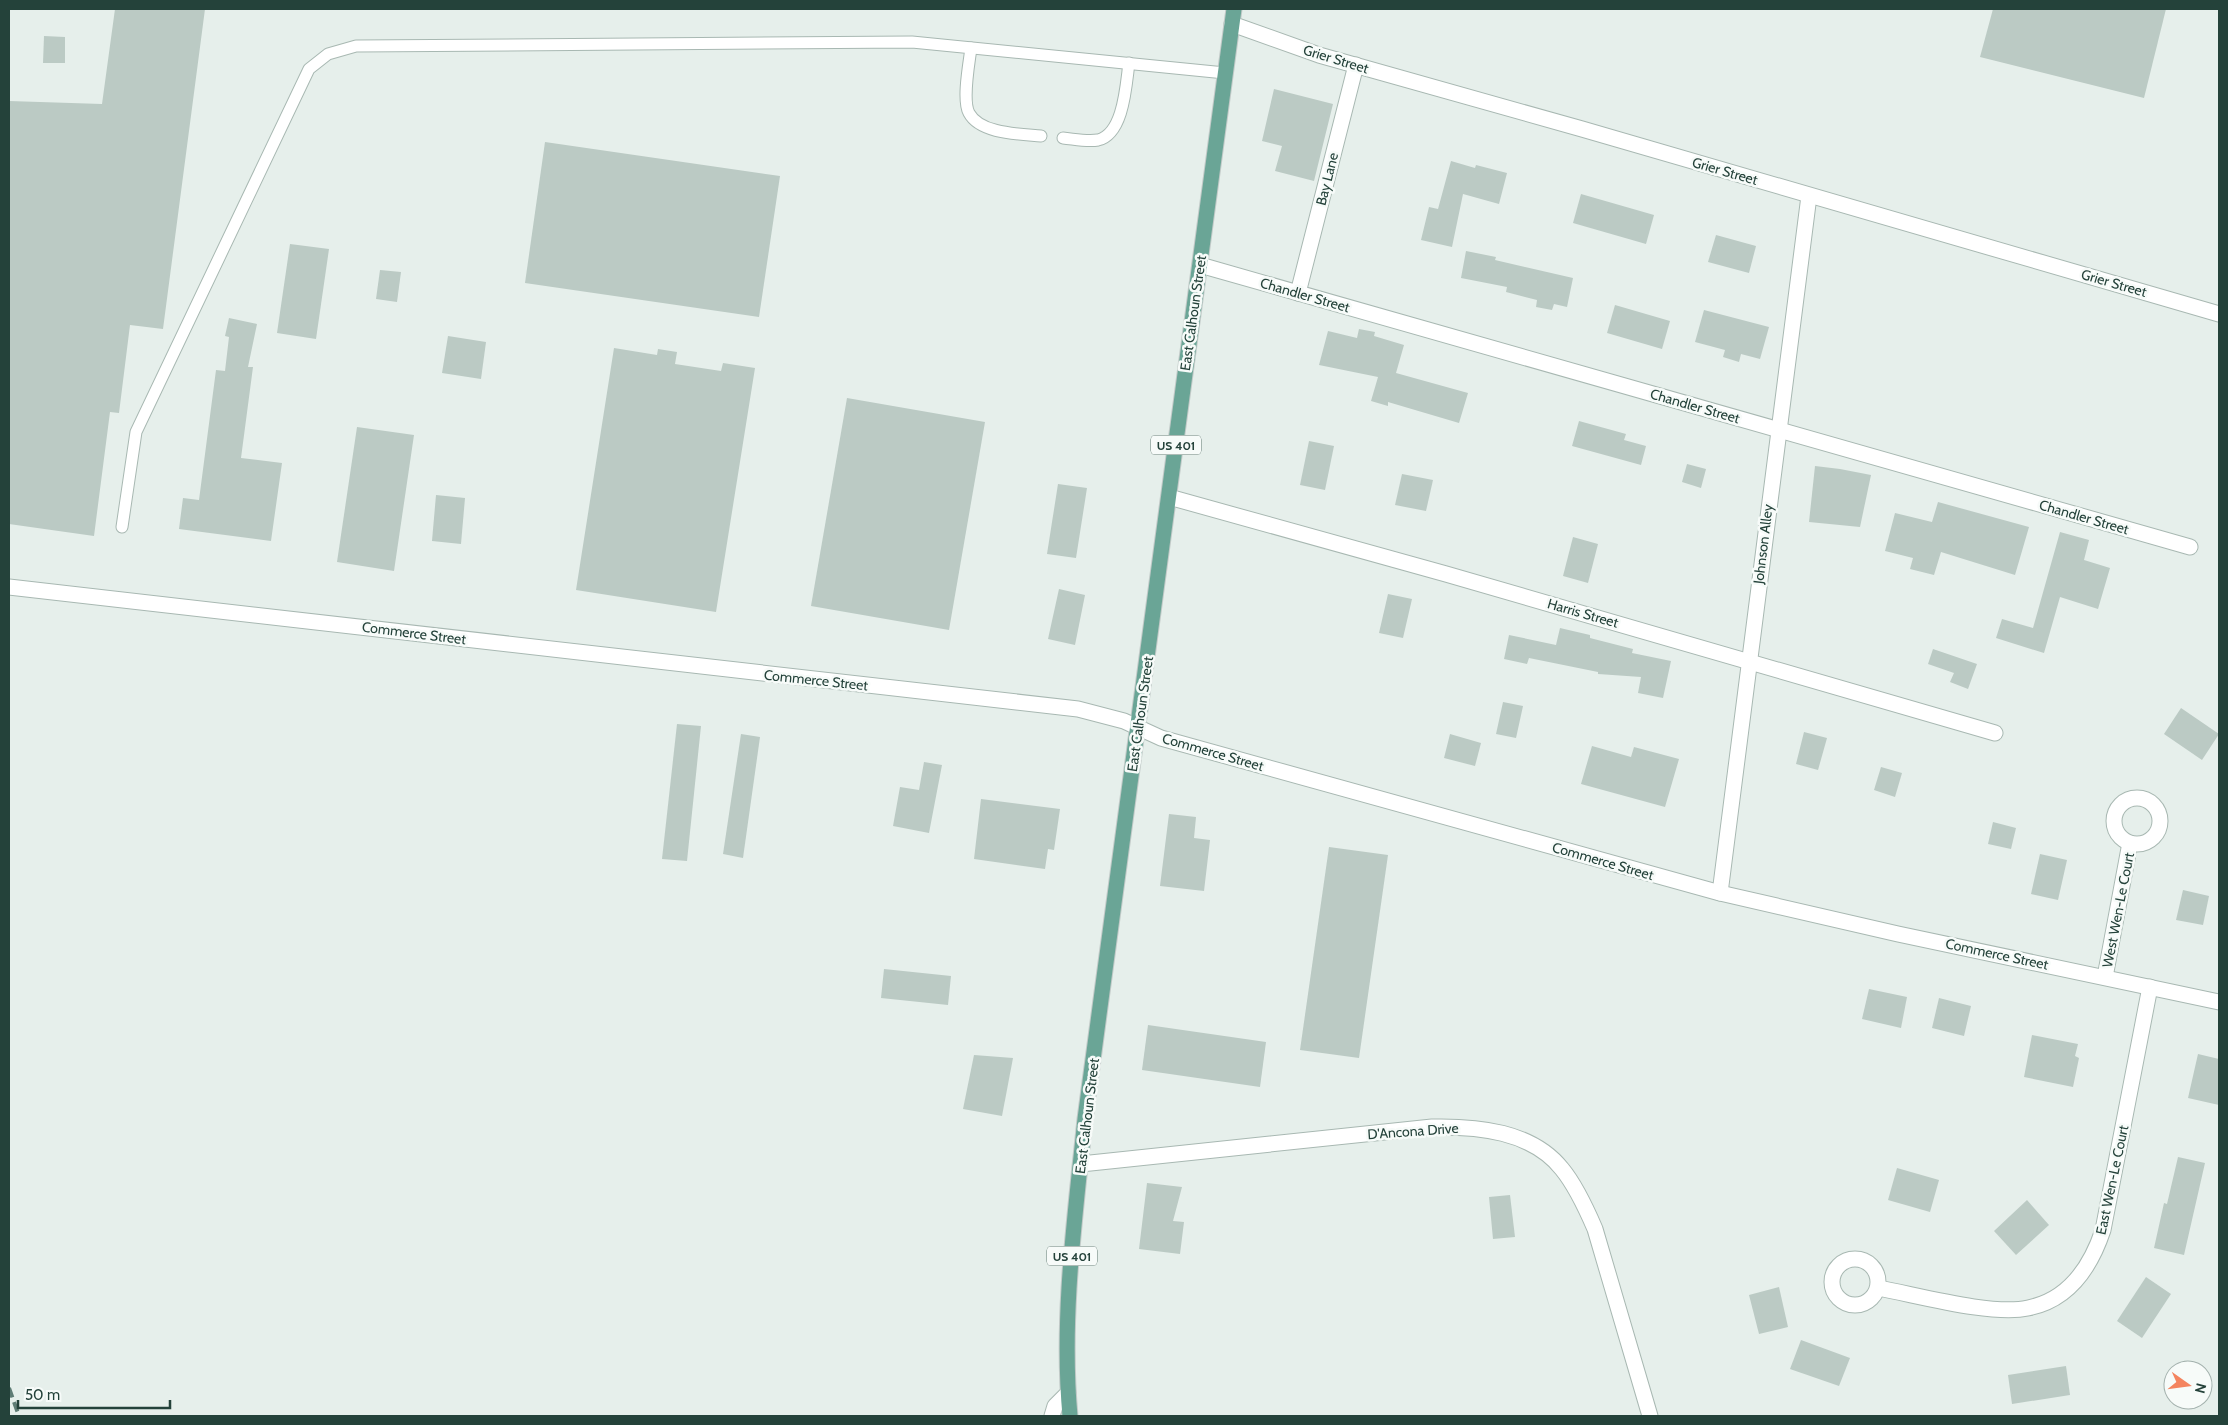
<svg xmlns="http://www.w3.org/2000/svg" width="2228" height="1425" viewBox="0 0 2228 1425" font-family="Cabin,sans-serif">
<rect width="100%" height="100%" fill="#e6efeb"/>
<!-- building -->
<g fill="#bbcac4">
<path d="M115,9H205L163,329L130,325L119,413L110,412L94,536L9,524V101L102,104Z"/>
<path d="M1993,9H2166L2144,98L1980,57Z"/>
<path d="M44,36L65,37V63H43Z"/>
<path d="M1274,89L1333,104L1314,181L1275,171L1282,146L1262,141Z"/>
<path d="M545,142L780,176L759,317L525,283Z"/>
<path d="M1451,161L1475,168L1476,165L1507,173L1499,204L1463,194L1452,247L1421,240L1429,207L1438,209Z"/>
<path d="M1581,194L1654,215L1646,244L1573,223Z"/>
<path d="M1716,235L1756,246L1749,273L1708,262Z"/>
<path d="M290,244L329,249L316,339L277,333Z"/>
<path d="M1466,251L1496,257L1495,260L1573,278L1567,307L1554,304L1552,310L1536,307L1537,300L1506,292L1507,287L1461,278Z"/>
<path d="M380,270L401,272L397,302L376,299Z"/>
<path d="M1615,305L1670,321L1662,349L1607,333Z"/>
<path d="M1704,310L1769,327L1760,359L1741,354L1739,362L1723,357L1725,350L1695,342Z"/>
<path d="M229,318L257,324L248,367H253L241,458L282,463L271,541L179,529L183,498L199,500L216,370L225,371L229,337L225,336Z"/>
<path d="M1359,329L1375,332L1374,336L1404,345L1396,373L1468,393L1459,423L1388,402V406L1371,401L1378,377L1319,365L1328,331L1357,338Z"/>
<path d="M448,336L486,342L481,379L442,373Z"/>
<path d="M614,348L657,355L658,349L677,352L675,364L721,371L723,363L755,368L716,612L576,590Z"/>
<path d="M847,398L985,422L949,630L811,606Z"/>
<path d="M1579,421L1626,434L1624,440L1646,446L1641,465L1572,446Z"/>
<path d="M357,427L414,435L394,571L337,562Z"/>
<path d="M1309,441L1334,446L1325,490L1300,485Z"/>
<path d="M1687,464L1706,469L1701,488L1682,482Z"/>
<path d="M1815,466L1840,469L1871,475L1860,527L1809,522Z"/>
<path d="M1402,474L1433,480L1426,511L1395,505Z"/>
<path d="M1058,484L1087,488L1076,558L1047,554Z"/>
<path d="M436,495L465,498L461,544L432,541Z"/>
<path d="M1938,502L2029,527L2015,575L1941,552L1934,575L1910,569L1913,558L1885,551L1895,513L1932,522Z"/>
<path d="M2060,532L2089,540L2084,560L2110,568L2098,609L2060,597L2044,653L1996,638L2002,619L2033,628Z"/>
<path d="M1573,537L1598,544L1588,583L1563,576Z"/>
<path d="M1059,589L1085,595L1075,645L1048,639Z"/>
<path d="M1388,594L1412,599L1403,638L1379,633Z"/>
<path d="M1560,628L1590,635V638L1633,649L1632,653L1671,661L1663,698L1638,693L1641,677L1598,674V672L1529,658L1527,664L1504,659L1509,635L1556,645Z"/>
<path d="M1933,649L1977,664L1968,689L1950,682L1954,673L1928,664Z"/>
<path d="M1503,702L1523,706L1516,738L1496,734Z"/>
<path d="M2181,708L2219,734L2202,760L2164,734Z"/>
<path d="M677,724L701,726L687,861L662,859Z"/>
<path d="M1804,732L1827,738L1818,770L1796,764Z"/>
<path d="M741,734L760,737L743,858L723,854Z"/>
<path d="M1450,734L1481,743L1475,766L1444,758Z"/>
<path d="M1592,746L1631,757L1634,747L1679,759L1665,807L1581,784Z"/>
<path d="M924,762L942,765L929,833L893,826L900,787L919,790Z"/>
<path d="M1881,767L1902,773L1895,797L1874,790Z"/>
<path d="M981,799L1060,809L1054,850L1048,849L1045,869L974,859Z"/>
<path d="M1169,814L1196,817L1194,838L1210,840L1204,891L1160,886Z"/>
<path d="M1993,822L2016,828L2011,849L1988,844Z"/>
<path d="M1329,847L1388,855L1359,1058L1300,1050Z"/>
<path d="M2040,854L2067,860L2058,900L2031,894Z"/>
<path d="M2183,890L2209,896L2203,925L2176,920Z"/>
<path d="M884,969L951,976L948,1005L881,998Z"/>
<path d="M1869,989L1907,997L1901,1028L1862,1019Z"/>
<path d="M1939,998L1971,1006L1964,1036L1932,1028Z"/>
<path d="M1148,1025L1266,1042L1260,1087L1142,1070Z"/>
<path d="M2032,1035L2078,1044L2075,1056L2079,1058L2073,1087L2024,1077Z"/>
<path d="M2198,1054L2219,1059V1105L2188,1098Z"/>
<path d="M974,1055L1013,1058L1002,1116L963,1109Z"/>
<path d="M2178,1157L2205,1163L2184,1255L2154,1248L2164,1203L2167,1204Z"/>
<path d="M1897,1168L1939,1180L1930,1212L1888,1200Z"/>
<path d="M1147,1183L1182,1187L1173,1221L1184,1222L1180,1254L1139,1249Z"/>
<path d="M1510,1195L1515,1237L1493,1239L1489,1197Z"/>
<path d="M2027,1200L2049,1225L2016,1255L1994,1231Z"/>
<path d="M2146,1277L2171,1294L2142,1338L2117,1321Z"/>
<path d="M1779,1287L1788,1327L1759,1334L1749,1295Z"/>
<path d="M1801,1340L1850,1358L1839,1386L1790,1369Z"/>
<path d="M2066,1366L2070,1395L2012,1404L2008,1375Z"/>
</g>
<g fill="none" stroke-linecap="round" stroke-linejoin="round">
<!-- service casing -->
<g stroke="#a8b8b2" stroke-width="13">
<g id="service">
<path d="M971,48C969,64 962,100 969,113C980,134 1020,134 1041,136"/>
<path d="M1063,138C1074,139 1087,142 1098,140C1124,134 1126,84 1129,63"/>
<path d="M122,527L136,432L309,69L328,54L356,46L912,42L1225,73"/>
</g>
</g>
<!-- minor casing -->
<g stroke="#a8b8b2" stroke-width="17">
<g id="minor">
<path d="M1232,24L1319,55L1582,129L2219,314"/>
<path d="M1200,265L2190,547"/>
<path d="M1298,293L1356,65"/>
<path d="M1169,497L1446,574L1995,733"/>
<path d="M9,587L1078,709L1124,721L1161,738L1720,893L1898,934L2219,1002"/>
<circle cx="2137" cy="821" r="23"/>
<path d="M1720,893L1809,196"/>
<path d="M2105,977L2130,843"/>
<path d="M1081,1164L1432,1127C1477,1126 1532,1131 1562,1169C1576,1186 1586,1208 1595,1229L1650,1416"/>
<circle cx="1855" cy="1282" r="23"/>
<path d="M1878,1288C1917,1295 1992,1316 2028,1308C2069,1300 2091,1266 2103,1230L2150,987"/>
<path d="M1052,1416L1055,1406L1068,1393"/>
</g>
</g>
<!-- primary casing -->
<g stroke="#c2cac8" stroke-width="17">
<path id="primary" d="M1070,1416C1061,1318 1075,1217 1085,1119L1234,9"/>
</g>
<!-- service -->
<use href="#service" stroke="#fff" stroke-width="11"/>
<!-- minor -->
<use href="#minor" stroke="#fff" stroke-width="15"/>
<!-- primary -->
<use href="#primary" stroke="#6aa596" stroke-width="15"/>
<!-- rail -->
<path stroke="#5f7d75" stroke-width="4" stroke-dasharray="10 5" stroke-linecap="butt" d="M9,1388L19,1416"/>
</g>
<g text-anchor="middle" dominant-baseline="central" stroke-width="5" stroke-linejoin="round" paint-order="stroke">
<!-- shield labels -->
<g fill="#f7fbf9" stroke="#637a73" stroke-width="1">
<rect x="1151" y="435.5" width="50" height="19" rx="4"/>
<rect x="1047" y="1246.5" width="50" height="19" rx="4"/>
</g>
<g font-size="12" font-weight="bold" fill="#24423a">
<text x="1176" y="445">US 401</text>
<text x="1072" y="1256">US 401</text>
</g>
<!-- street labels -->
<g font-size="14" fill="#24423a" stroke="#f7fbf9">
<text transform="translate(1336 59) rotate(17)">Grier Street</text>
<text transform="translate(1725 171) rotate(16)">Grier Street</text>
<text transform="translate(1327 179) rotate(-76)">Bay Lane</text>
<text transform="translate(2114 283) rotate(16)">Grier Street</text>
<text transform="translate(1305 295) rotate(16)">Chandler Street</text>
<text transform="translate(1193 313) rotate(-82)">East Calhoun Street</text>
<text transform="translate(1695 406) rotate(16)">Chandler Street</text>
<text transform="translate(2084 517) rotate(16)">Chandler Street</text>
<text transform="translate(1763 544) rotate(-83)">Johnson Alley</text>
<text transform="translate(1583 613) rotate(16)">Harris Street</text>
<text transform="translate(414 633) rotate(7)">Commerce Street</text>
<text transform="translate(816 680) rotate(6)">Commerce Street</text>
<text transform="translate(1140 714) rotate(-82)">East Calhoun Street</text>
<text transform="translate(1213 752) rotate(16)">Commerce Street</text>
<text transform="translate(1603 861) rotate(16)">Commerce Street</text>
<text transform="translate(2118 910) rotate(-79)">West Wen-Le Court</text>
<text transform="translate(1997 954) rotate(12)">Commerce Street</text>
<text transform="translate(1087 1116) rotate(-83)">East Calhoun Street</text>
<text transform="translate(1413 1131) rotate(-4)">D'Ancona Drive</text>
<text transform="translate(2112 1180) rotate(-78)">East Wen-Le Court</text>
</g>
</g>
<!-- border -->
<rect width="2228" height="1425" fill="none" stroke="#24423a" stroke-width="20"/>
<!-- north arrow -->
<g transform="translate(2188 1385) rotate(104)"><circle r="24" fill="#f7fbf9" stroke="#a3b1ad"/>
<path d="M0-4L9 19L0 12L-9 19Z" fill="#f4845f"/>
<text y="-8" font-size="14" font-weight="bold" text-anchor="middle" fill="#24423a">N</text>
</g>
<!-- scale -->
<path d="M18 1400v8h152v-8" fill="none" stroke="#24423a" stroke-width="2.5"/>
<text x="25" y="1400" font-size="15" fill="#24423a" stroke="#f7fbf9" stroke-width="4" paint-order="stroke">50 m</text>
</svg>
